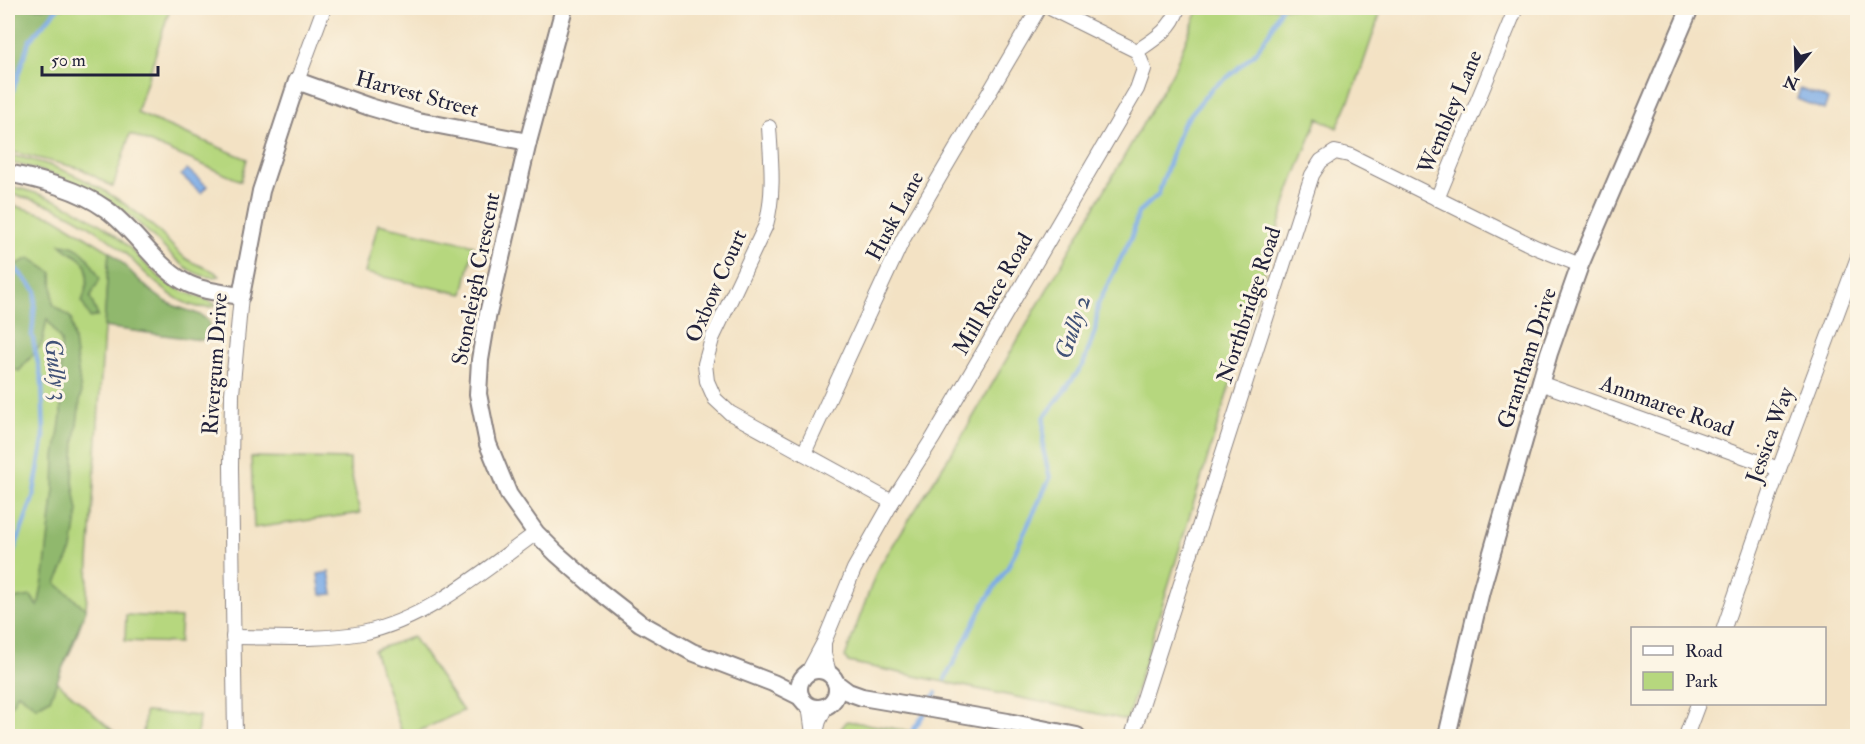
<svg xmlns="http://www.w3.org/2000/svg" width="1865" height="744" viewBox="0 0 1865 744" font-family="'IM FELL Double Pica',serif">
<rect width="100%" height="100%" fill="#fcf5e5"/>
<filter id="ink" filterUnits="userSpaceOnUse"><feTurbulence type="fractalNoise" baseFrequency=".0167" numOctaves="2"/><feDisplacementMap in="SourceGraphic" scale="12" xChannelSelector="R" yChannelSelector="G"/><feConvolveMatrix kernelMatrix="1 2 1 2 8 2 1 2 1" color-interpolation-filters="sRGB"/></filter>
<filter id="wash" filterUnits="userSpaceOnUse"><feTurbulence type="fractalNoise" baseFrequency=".008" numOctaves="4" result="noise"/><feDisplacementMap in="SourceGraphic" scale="24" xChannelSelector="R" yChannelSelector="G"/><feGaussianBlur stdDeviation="1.35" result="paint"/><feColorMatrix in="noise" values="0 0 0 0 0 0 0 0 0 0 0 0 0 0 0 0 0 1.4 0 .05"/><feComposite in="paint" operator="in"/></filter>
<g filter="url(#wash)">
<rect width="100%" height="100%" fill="#f3e2c4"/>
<!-- green -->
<g fill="#b6d77e" stroke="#6c7c5c" stroke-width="1.5">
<path d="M8,8H170L137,113L247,159L241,181L130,134L113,187L82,169L8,151Z"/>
<path d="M1199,8H1382L1357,82L1337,128L1318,118L1290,189L1127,720L848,662L845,657L877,570L958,443L1173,72Z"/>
<path d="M8,155C64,164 112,190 155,228C165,237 173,248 184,257C195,266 211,267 220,276C191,283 168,250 149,233C140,224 130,216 121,209C87,184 48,171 8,162Z"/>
<path d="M8,186C52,194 97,217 130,248C142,260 153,273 167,283C182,294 203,296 217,305C186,319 145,273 126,254C117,245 107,238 97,231C71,213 39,199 8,194Z"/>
<path d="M8,204L54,217L109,251L86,609L72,648L56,681L119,736H8Z"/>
<path d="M378,224L474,245L463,294L365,273Z"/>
<path d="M251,457L350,459V467L360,513L254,528Z"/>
<path d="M126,615L181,618L179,643L125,641Z"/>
<path d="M413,637L463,711L408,736H403L374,650Z"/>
<path d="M145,712L199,716L197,736H143Z"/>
<path d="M847,721L941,736H838L839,731Z"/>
</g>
<!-- forest -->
<g fill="#90b86d" stroke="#596d54" stroke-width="1.5">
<path d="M8,8H58L29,41L8,106Z"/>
<path d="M60,244C82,244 91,261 100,279L90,297L98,316L90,318L82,302C86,289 93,269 80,259C73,252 68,253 60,244Z"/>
<path d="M109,251C130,268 146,292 171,304C183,311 200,311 209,322L208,341L104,327Z"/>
<path d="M30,258L52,273L53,304L71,318L81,393L75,441L73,482L78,511L72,550L56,583L86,609L50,699L36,707L18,693L8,711V600L31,596L38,607L44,575L54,489L55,457L61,416V341L47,319L42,344L19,371L10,367L11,333L8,327V305L12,295L8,277V268Z"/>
</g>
<!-- water -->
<g fill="#7babe6" stroke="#4e6690" stroke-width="1.5">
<path d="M1800,89L1828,99L1824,110L1797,99Z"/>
<path d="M187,169L207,186L201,193L181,175Z"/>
<path d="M329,572L333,594L321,595L318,574Z"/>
</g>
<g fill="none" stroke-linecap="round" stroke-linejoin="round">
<!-- stream -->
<g stroke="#7babe6" stroke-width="4.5">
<path d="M8,106L29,41L58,8"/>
<path d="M8,260L36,291L32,335L42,382L44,436L33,498L13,553L8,635"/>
<path d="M945,679L985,602L1008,567L1050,478L1043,449L1044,418L1083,365L1095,331L1098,304L1132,236L1138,213L1158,195L1182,125L1212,88L1228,77L1255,53L1269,33L1281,8"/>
<path d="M930,704L936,693"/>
<path d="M909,736L926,711"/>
</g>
</g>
</g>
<g filter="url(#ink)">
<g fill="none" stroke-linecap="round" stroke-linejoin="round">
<!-- minor casing -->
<g stroke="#8a8280" stroke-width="16">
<g id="minor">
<path d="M1137,51C1155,39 1172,29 1178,8"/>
<path d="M297,81L324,8"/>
<path d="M769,127C771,160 775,192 766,225L712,339L705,364L707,381L715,399L730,413L892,502"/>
<path d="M1437,199L1516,8"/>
<path d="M1540,383L1779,469"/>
<path d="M804,453L903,239L1039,8"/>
<path d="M1724,628L1779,469L1858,257"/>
<path d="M233,637C275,637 320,641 362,633C428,619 483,571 536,533"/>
<path d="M824,644V654L829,673"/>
<path d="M807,674L824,642L854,569L892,502L933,438L1137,89L1144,69L1137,51L1050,8"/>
<path d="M809,705L813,734"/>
<path d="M235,736L231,467L232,394L241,296"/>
<path d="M815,736L819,721L826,706"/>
<path d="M1132,736L1312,175L1321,161L1335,152L1349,155L1535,247L1580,265"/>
<path d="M1686,736L1698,704"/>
</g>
</g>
<!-- tertiary casing -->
<g stroke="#8a8280" stroke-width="20">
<g id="tertiary">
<path d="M564,8L528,142L487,318L480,360L478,394L488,444L509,495L536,533L557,554L599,591L640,623L692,652L773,683L801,697"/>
<path d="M8,173C41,180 78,189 106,209C135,230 153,263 183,281C200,291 223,293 241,296L261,191L297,81L370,107L418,121L528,142"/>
<circle cx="818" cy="689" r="19"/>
<path d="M836,683L848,692L862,697L1008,722L1077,736"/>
<path d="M1447,736L1481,591L1549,353L1580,265L1690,8"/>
</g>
</g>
<!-- minor -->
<use href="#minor" stroke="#fff" stroke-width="14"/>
<!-- tertiary -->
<use href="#tertiary" stroke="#fff" stroke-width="16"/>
</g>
</g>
<g text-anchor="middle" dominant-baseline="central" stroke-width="6" stroke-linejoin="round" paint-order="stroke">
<!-- street labels -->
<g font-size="22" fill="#22223b" stroke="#fcf5e5">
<text transform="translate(417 94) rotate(15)">Harvest Street</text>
<text transform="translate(1450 112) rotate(-67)">Wembley Lane</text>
<text transform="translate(895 216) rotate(-62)">Husk Lane</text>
<text transform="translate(476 279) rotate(-79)">Stoneleigh Crescent</text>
<text transform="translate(716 286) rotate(-66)">Oxbow Court</text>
<text transform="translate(993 294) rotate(-60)">Mill Race Road</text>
<text transform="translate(1249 305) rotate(-72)">Northbridge Road</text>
<text transform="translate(1527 358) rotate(-72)">Grantham Drive</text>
<text transform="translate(215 364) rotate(-86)">Rivergum Drive</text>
<text transform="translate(1667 406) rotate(20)">Annmaree Road</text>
<text transform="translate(1770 435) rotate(-70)">Jessica Way</text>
</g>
<!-- water labels -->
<g font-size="24" font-style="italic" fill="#415277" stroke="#fcf5e5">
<text transform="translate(1073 327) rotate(-71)">Gully 2</text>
<text transform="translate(56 370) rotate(83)">Gully 3</text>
</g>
</g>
<!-- margin -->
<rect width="1865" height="744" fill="none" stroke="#fcf5e5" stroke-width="30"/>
<!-- legend -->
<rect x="1631" y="627" width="195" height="78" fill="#fcf5e5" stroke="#a5a1a1" stroke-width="1.5"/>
<rect x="1643" y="646" width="30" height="9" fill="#ffffff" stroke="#a5a1a1" stroke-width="1.5"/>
<text x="1685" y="657" font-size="18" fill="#22223b">Road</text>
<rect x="1643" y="672" width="30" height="18" fill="#b6d77e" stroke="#a5a1a1" stroke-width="1.5"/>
<text x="1685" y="687" font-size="18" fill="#22223b">Park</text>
<!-- north arrow -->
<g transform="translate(1796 69) rotate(199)" stroke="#fcf5e5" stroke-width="4.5" paint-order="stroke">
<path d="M0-4.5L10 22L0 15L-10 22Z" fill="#22223b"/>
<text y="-9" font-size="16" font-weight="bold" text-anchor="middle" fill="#22223b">N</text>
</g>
<!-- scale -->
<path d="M42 66v9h116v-9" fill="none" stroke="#22223b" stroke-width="3"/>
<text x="51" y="66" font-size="18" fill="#22223b" stroke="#fcf5e5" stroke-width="4.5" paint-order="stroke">50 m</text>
</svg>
